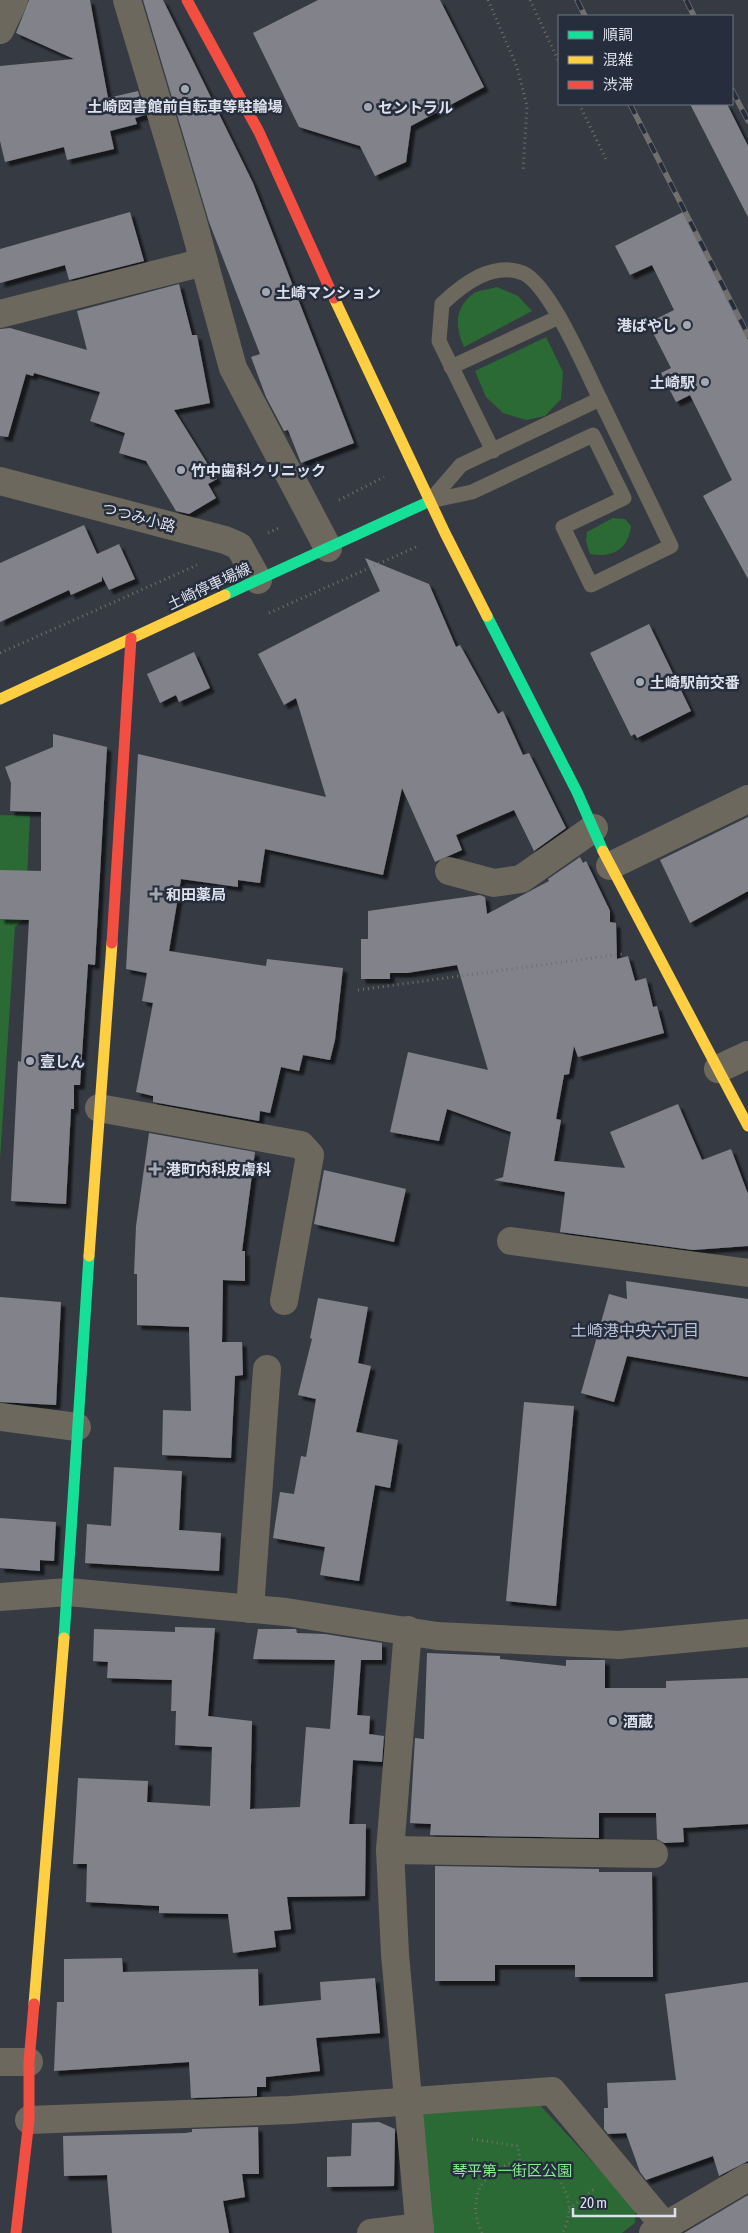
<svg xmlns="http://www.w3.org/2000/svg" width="748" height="2233" viewBox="0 0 748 2233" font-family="'Asap Condensed','Noto Sans JP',sans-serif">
<defs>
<filter id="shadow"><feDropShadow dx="4.5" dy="4.5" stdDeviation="1" flood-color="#0009"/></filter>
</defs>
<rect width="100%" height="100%" fill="#363a42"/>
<!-- green -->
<g fill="#2b6a35">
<path d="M497,287L518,296L532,311L464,347C455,327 454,308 474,293C480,290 491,289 497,287Z"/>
<path d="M546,337L563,372L561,399L545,416L526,420L503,413L486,397L475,371Z"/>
<path d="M613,518L625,519L631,526C628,550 612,558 590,554L586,541L587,532Z"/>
<path d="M0,815L30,816L25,918L15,927L0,1160Z"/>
<path d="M539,2104L635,2208V2223L622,2233H430L420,2113Z"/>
</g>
<!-- building -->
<g fill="#81828a" filter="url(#shadow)">
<path d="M29,0H90L108,98L138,91L145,115L135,118L137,124L110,131L114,149L67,160L64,147L5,162L0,141V66L74,59L16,33Z"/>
<path d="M143,0H163L253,183L354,443L301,463L288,430L284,431L266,397L251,357L260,354L209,222Z"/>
<path d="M318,0H440L484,87L411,126L406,162L375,176L360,146L299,127L253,33Z"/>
<path d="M690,104H727L748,146V217Z"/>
<path d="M130,212L144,261L69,280L65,265L0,283V249Z"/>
<path d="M683,212L748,340V579L703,496L732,480L690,395L676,402L661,373L671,368L648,323L674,310L652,265L630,275L615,246Z"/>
<path d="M179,284L192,335H197L210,403L174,410L217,479L208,484L216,498L189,514L176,511L146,461L119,453L125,433L90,421L100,392L34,373L33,376L26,374L8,437L0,436V329L10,328L87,350L77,311Z"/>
<path d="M84,525L97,554L119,544L135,579L109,590L102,576V581L71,595L69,590L0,622V563Z"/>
<path d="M365,558L429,584L456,647L460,645L498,714L503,711L523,755L529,753L566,828L534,851L514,810L456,835L462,850L435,862L402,788L383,875L265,849L260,883L238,880V887L181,879L169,951L266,966L267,959L343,968L335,1040L330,1060L303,1055L299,1071L281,1067L270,1113L260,1111L259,1121L153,1102V1096L136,1092L153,1003L142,1001L147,973L126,969L138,754L326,797L296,698L284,705L258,654L380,591Z"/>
<path d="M649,624L691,711L637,738L635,734L631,736L590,653Z"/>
<path d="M194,652L210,688L179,702L176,695L160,703L147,674Z"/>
<path d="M53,734L107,747L95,965L88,964L80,1085H74V1109H71L66,1204L11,1201L18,1061L21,1062L29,920L0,919V870L41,871V812L10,811L11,783L5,767L53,747Z"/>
<path d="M748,817V891L690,923L660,860Z"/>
<path d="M580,857L583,863L586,861L610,911V922L616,923L617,959L628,956L635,981L646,978L653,1007L657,1006L664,1033L578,1057L574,1046L569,1074L564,1075L556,1119L561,1120L554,1161L625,1168L610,1132L678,1104L702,1160L731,1149L748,1194V1246L693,1250L560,1232L565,1192L494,1180L503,1177L511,1132L447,1109L439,1141L390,1132L408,1052L488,1070L457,965L407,973H390V979H361V939H368V911L480,895L485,897L487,914L549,881L548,879Z"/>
<path d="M149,1133L255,1152L242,1251H245V1281L223,1280L222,1342H242L243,1375L235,1376L231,1458L162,1455L163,1410L191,1411L189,1327L137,1325V1274H134L136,1226Z"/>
<path d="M324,1170L406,1189L394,1242L314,1224Z"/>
<path d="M626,1281L748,1299V1377L627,1356L614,1402L581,1393L609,1294L627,1299Z"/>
<path d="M0,1297L61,1302L56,1405L0,1402Z"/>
<path d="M318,1298L368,1307L358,1363L371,1366L356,1432L398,1440L390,1488L375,1485L359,1581L320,1575L325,1547L273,1538L280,1492L294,1494L301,1456L306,1457L316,1399L298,1395L312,1339L310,1338Z"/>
<path d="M524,1402L574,1406L556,1606L506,1601Z"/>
<path d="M114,1467L182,1471L179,1530L221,1533L219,1571L85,1563L87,1524L111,1526Z"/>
<path d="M0,1518L56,1522L54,1561L40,1560V1571L0,1568Z"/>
<path d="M175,1627L215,1628L208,1716L252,1721L250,1809L300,1807L306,1727L330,1729L335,1660L253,1659L258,1629H296L297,1633L325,1634L382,1643V1660H361L357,1715L370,1716L369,1734L384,1736L382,1762L353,1760L349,1824H366L365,1896L287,1897L291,1929L274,1931L276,1947L233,1953L228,1914L159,1913V1906L86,1902L87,1864H73L78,1778L148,1781L147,1802L210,1806L212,1747L175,1745L176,1711H171L172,1680L107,1678L108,1662L93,1661L94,1629L175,1632Z"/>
<path d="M427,1653L500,1656V1659L566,1666V1660H605V1688H666V1681L748,1678V1824L683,1828L684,1842L664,1843L657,1839L656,1813H599V1838L430,1835L431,1824L410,1823L415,1738L424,1739Z"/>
<path d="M435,1866L599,1869V1872H652L653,1977H575V1965H495V1981H435Z"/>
<path d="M122,1958L123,1972L258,1969L259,2006L321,2000L320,1982L375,1978L380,2033L316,2038L320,2071L266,2077V2087H257V2096L191,2098L189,2062L54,2071L57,2002H64V1959Z"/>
<path d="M748,1982V2161L719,2176L713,2156L646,2180L640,2172L626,2133L608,2134L604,2129V2108H608L607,2083L676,2080L665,1994Z"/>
<path d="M379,2122L395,2129L394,2186L327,2187V2157L351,2156L352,2123Z"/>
<path d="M258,2127L259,2174H242L245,2197L223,2201L229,2233H112L107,2175L64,2176L63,2136L185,2133L192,2132V2129Z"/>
<path d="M748,2195V2233H684Z"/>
</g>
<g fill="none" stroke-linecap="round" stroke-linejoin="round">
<!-- path -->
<g stroke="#72706c" stroke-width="3" stroke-dasharray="1 4" stroke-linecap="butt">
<path d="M488,0L517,67L527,106L523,171"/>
<path d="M530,0L559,62"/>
<path d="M579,104L606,159"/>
<path d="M339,500L384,477"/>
<path d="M268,533L281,527"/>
<path d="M269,613L416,547"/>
<path d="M0,653L197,565"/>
<path d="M358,990L622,954"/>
<path d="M472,2139L518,2146L520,2162"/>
<path d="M569,2209L594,2189"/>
<path d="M482,2233C450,2167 547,2131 567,2196C571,2208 569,2222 562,2233"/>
</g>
<!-- lane -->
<g stroke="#6d685e" stroke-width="15">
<path d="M451,367L559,317"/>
<path d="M600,399L671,546L591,585L563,527L624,498L593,435L472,492L430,501L461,465Z"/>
<path d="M493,451L439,341L442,304C463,284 493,261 523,273C550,285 586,371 600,399"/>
</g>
<!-- street -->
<g stroke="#6d685e" stroke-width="28">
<path d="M127,0L192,218L233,368L328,548"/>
<path d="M0,30L14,0"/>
<path d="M0,314L204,262"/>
<path d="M0,481L225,540L239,546L258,580"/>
<path d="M610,866L748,799"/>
<path d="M449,871L494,883L521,879L594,828"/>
<path d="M718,1069L748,1055"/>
<path d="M99,1108L301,1145L310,1155L284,1301"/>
<path d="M511,1241L748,1273"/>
<path d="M0,1417L77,1427"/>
<path d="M0,1597L68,1592L286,1612L437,1636L619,1645L748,1633"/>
<path d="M250,1609L267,1369"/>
<path d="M408,1630L390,1850L395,1954L420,2233"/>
<path d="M390,1850L654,1854"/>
<path d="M0,2062H29"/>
<path d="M29,2120L290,2110L552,2091L664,2225"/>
<path d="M371,2233L420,2227"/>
<path d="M653,2233L748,2177"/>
</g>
<!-- fast -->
<g stroke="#16e098" stroke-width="11">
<path d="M225,595L430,501"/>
<path d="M487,616L577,792L603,851"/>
<path d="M64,1638L89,1256"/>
</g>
<!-- slow -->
<g stroke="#ffcf43" stroke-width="11">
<path d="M334,298L445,533L487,616"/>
<path d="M0,699L225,595"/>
<path d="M603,851L748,1126"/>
<path d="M89,1256L112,943"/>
<path d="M34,2004L64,1638"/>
</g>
<!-- jam -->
<g stroke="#f24e42" stroke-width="11">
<path d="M187,0L259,132L334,298"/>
<path d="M112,943L131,638"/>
<path d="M16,2233L29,2120V2062L34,2004"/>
</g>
<!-- rail casing -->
<g stroke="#72706e" stroke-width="5.5">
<g id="rail">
<path d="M577,0L585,16"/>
<path d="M686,0L694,16"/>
<path d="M732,90L748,121"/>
<path d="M630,104L748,335"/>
</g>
</g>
<!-- rail -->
<use href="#rail" stroke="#262e3d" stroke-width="4" stroke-dasharray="11" stroke-linecap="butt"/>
</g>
<!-- markers -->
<g fill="#a3a7b0" stroke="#262e3d" stroke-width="2">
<circle cx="185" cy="89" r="5"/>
<circle cx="368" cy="107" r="5"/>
<circle cx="266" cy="292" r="5"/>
<circle cx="687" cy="325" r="5"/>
<circle cx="705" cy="382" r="5"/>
<circle cx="181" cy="470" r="5"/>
<circle cx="640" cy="682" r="5"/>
<path d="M153.5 886.5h5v5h5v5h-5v5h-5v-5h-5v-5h5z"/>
<circle cx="30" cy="1061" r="5"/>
<path d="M152.5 1161.5h5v5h5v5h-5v5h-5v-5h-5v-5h5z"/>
<circle cx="613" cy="1721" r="5"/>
</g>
<g text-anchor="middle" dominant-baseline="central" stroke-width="5" stroke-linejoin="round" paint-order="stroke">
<!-- poi labels -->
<g font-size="15" font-weight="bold" fill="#dde1ec" stroke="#262e3d" text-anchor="start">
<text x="185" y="106" text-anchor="middle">土崎図書館前自転車等駐輪場</text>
<text x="378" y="107">セントラル</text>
<text x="276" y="292">土崎マンション</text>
<text x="677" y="325" text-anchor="end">港ばやし</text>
<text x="695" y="382" text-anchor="end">土崎駅</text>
<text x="191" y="470">竹中歯科クリニック</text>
<text x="650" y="682">土崎駅前交番</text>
<text x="166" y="894">和田薬局</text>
<text x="40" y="1061">壹しん</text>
<text x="166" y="1169">港町内科皮膚科</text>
<text x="623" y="1721">酒蔵</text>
</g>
<!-- street labels -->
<g font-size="15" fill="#dde1ec" stroke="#262e3d">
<text transform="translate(139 517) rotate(15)">つつみ小路</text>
<text transform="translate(209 586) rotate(-25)">土崎停車場線</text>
</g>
<!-- park labels -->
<g font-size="15" fill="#86ec8f" stroke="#262e3d">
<text x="512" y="2170">琴平第一街区公園</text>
</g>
<!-- neighbourhood labels -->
<g font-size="16" fill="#bac3d7" stroke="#262e3d">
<text x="635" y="1330">土崎港中央六丁目</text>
</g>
</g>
<!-- legend -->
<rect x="558" y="15" width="175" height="90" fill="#262e3d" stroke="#6f7683"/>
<rect x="568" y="31" width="25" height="8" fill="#16e098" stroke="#6f7683"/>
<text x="603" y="40" font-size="15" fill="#dde1ec">順調</text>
<rect x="568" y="56" width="25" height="8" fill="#ffcf43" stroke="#6f7683"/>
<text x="603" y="65" font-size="15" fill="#dde1ec">混雑</text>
<rect x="568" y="81" width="25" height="8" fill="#f24e42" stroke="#6f7683"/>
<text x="603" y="90" font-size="15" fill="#dde1ec">渋滞</text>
<!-- scale -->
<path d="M573 2208v8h102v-8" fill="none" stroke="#dde1ec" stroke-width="2.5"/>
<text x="580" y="2208" font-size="15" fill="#dde1ec" stroke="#262e3d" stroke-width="4" paint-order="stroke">20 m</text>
</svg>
